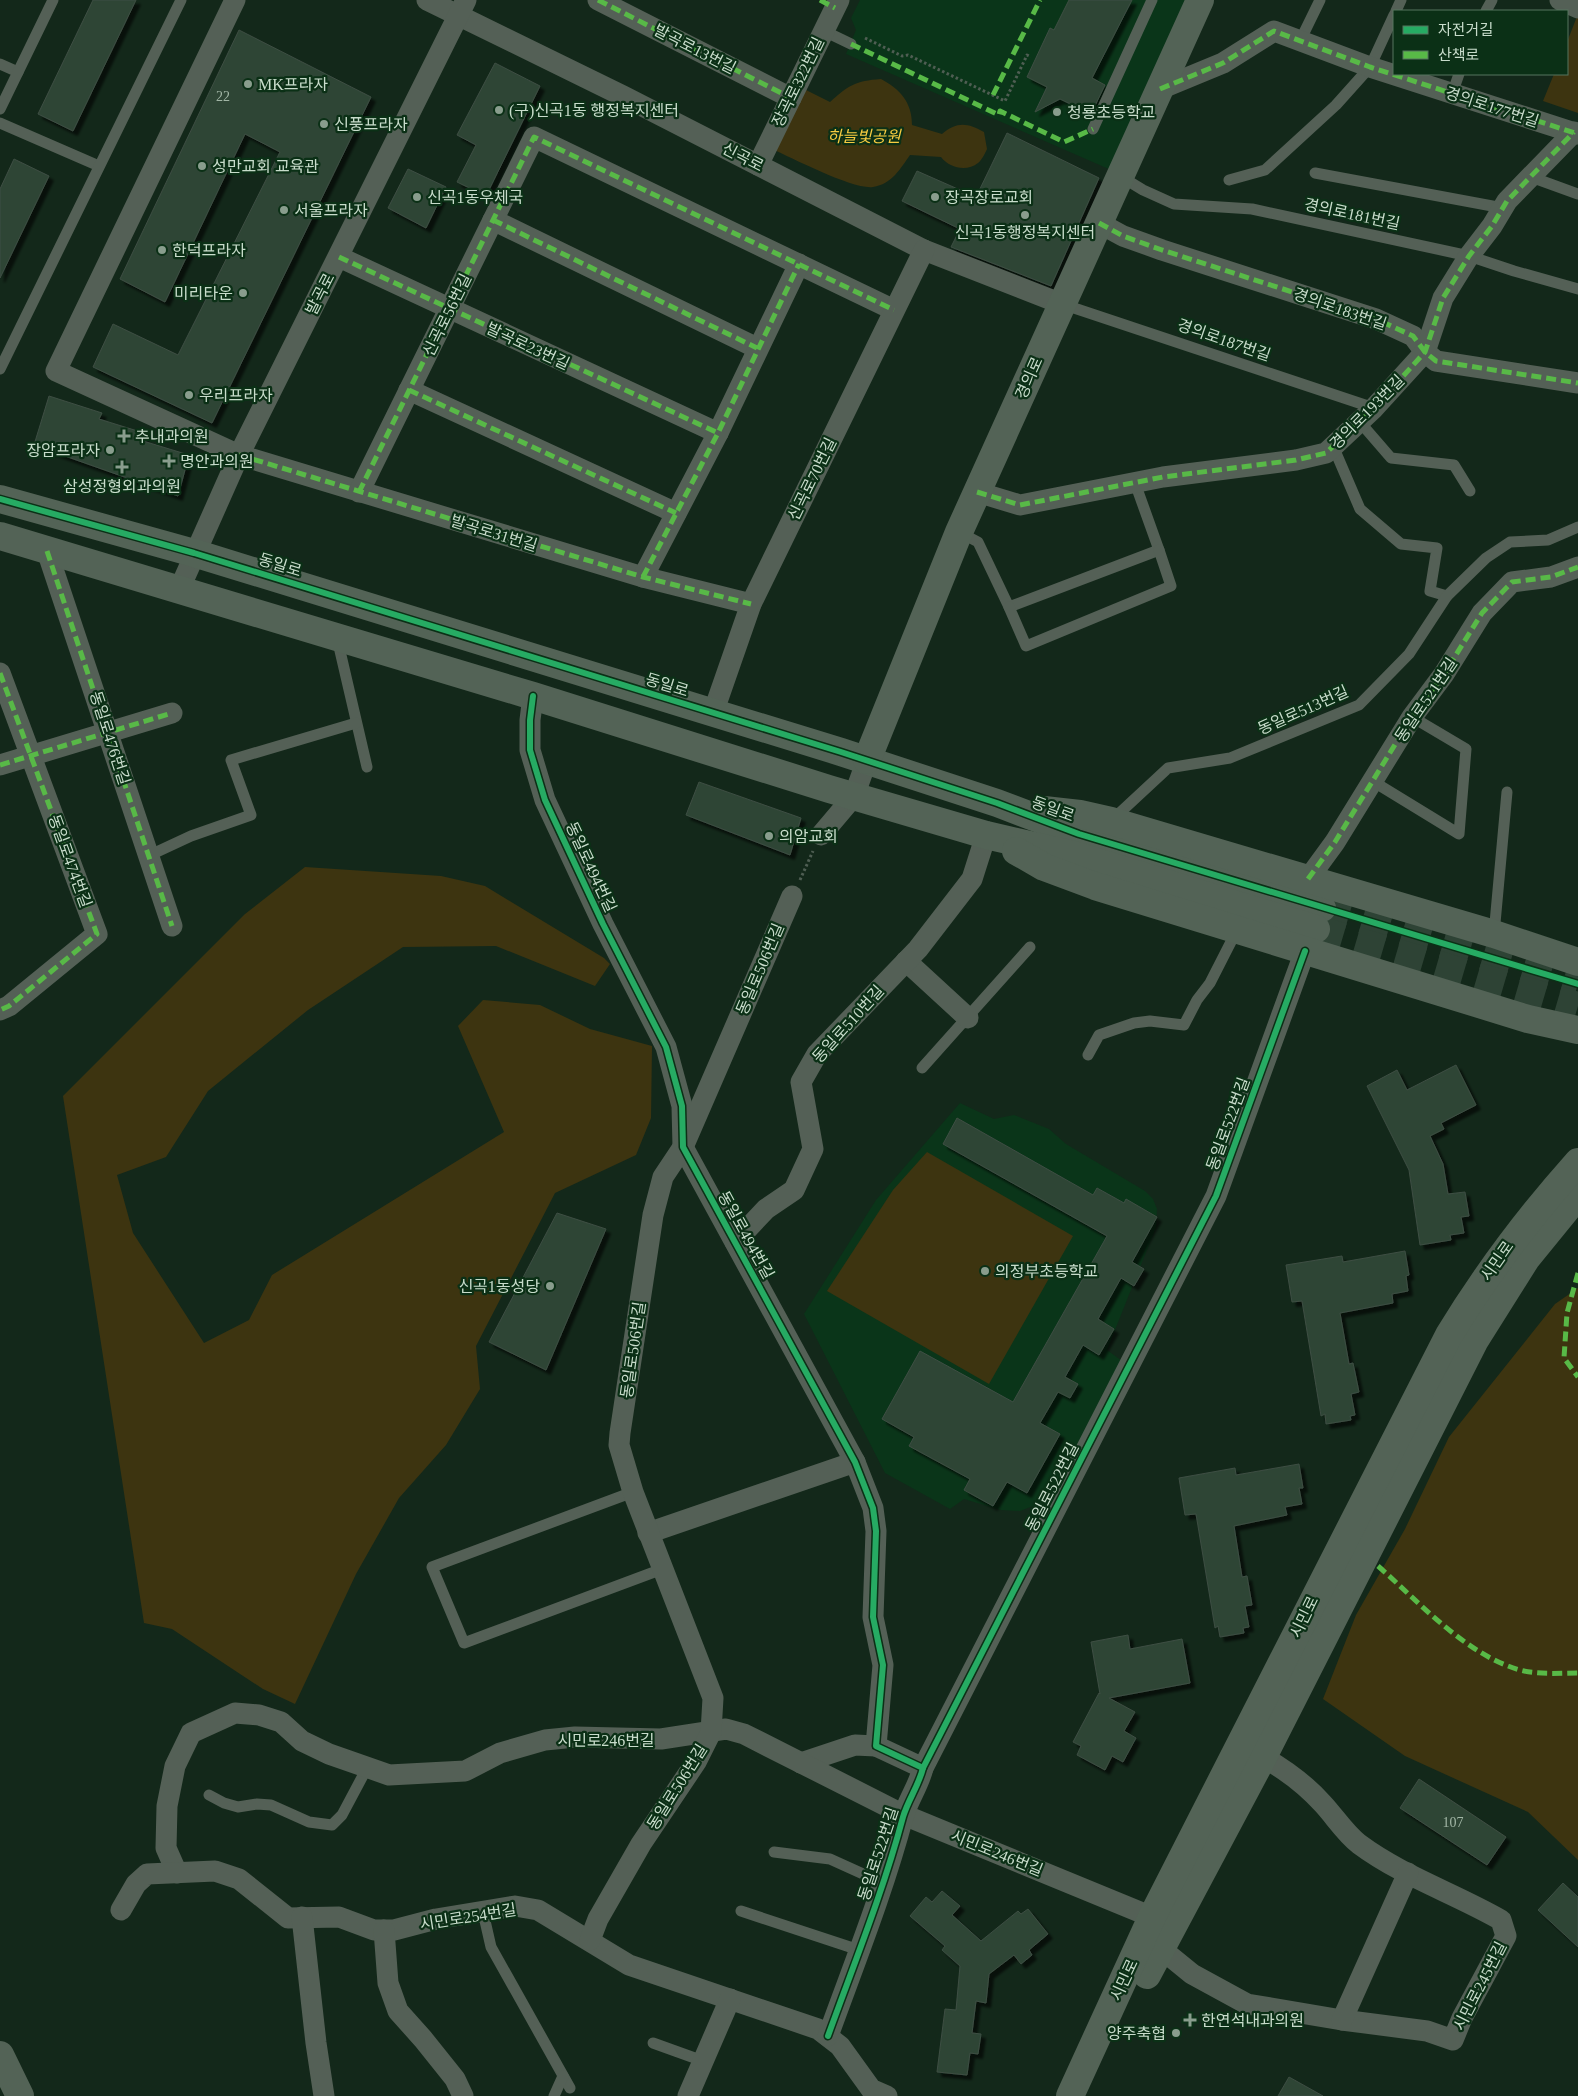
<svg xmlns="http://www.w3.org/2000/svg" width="1578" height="2096" viewBox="0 0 1578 2096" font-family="'Times New Roman','Noto Sans KR',serif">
<defs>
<filter id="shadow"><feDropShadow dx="4.5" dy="4.5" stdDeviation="1" flood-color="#0009"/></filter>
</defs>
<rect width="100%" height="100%" fill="#13281a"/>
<!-- built -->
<g fill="#0a3519">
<path d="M860,0H1186L1111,170L846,54L856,30L851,18Z"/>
<path d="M960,1103L994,1119L1014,1115L1049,1129L1066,1144L1145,1191L1153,1199L1157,1209L1156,1227L1107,1350L1122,1361L1054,1498L1020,1511L1001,1510L964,1499L950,1509L885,1473L804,1314L876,1200Z"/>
</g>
<!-- green -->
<g fill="#3d3410">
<path d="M1578,14V113L1543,101L1554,74H1567V42Z"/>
<path d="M881,79C900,89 912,102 912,125L942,134C957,121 968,123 984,132L987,149C985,153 982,160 978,163C967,172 949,168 941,157L910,155C900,169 892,184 873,187C854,190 792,158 772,149L802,88L830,102C849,85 855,81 881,79Z"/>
<path d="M305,867L441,876L485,886L604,958L610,964L595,986L496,946L403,947L308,1010L208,1091L166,1157L117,1175L133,1233L204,1343L249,1320L272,1275L504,1132L458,1026L483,1000L540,1005L590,1029L652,1046L651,1118L636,1155L555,1193L476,1346L480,1389L446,1445L399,1498L356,1574L295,1704L263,1689L172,1629L144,1623L63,1096L245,914Z"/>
<path d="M927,1152L1073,1236L989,1384L827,1291L893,1190Z"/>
<path d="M1578,1288V1860L1528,1812L1405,1756L1323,1699L1356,1615L1405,1529L1449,1437L1555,1304Z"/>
</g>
<!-- building -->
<g fill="#2e4536" stroke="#3e4e43" filter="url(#shadow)">
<path d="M93,0H136L73,131L38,114Z"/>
<path d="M1069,0H1132L1092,78L1105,85L1091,114L1060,99L1035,112L1047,87L1027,77L1050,28L1054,30Z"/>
<path d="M239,30L371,97L212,423L93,367L113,324L178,355L280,152L245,134L165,302L120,279Z"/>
<path d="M495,63L540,86L486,196L457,182L476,145L457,135Z"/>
<path d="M1007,133L1099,178L1051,286L951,247L960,229L902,201L917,171L976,197Z"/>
<path d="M14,159L49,176L0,278V189Z"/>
<path d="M408,169L446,187L426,228L388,208Z"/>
<path d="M49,396L102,413L99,419L144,433L143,441L189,455L178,496L34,445Z"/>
<path d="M699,782L801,818L790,855L686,815Z"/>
<path d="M1456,1065L1476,1105L1441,1123L1444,1129L1430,1136L1443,1164L1448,1194L1465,1192L1469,1216L1461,1217L1464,1233L1450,1235L1451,1240L1420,1245L1409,1170L1367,1086L1397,1070L1407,1090Z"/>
<path d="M957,1118L1093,1195L1097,1188L1124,1203L1126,1199L1157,1217L1132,1262L1144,1269L1134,1286L1121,1278L1098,1319L1114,1329L1099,1355L1083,1345L1065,1377L1078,1384L1070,1398L1058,1392L1040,1423L1060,1434L1027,1493L1007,1482L993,1506L964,1490L970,1479L909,1446L914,1437L882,1419L920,1351L1013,1402L1107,1236L943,1144Z"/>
<path d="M557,1213L606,1229L546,1370L489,1342Z"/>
<path d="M1405,1251L1409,1275L1406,1276L1408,1291L1392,1294L1393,1303L1340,1313L1349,1364L1353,1363L1359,1392L1351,1394L1355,1415L1350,1416L1351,1420L1326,1424L1325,1414L1321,1416L1302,1301L1292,1302L1286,1265L1342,1256L1343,1262Z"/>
<path d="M1299,1464L1303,1488H1299L1302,1504L1285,1507L1287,1515L1234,1526L1242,1577L1247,1576L1252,1605L1245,1606L1249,1627L1243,1628L1244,1633L1220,1637L1218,1626L1215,1628L1196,1514L1185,1515L1179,1478L1235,1468L1236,1475Z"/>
<path d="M1128,1635L1130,1649L1182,1639L1190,1683L1109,1698L1135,1712L1124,1731L1136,1738L1123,1762L1112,1756L1105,1770L1077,1755L1081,1746L1073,1742L1099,1693L1100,1694L1091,1642Z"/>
<path d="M1419,1779L1506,1837L1487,1865L1400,1808Z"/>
<path d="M1563,1883L1578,1897V1947L1538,1910Z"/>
<path d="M942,1891L960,1906L952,1915L981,1941L1018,1911L1021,1914L1028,1909L1048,1934L1029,1950L1032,1955L1021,1964L1014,1955L989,1974L986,2003L976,2001L972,2033L981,2034L978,2054L970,2053L967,2075L937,2072L945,2009L956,2010L960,1966L942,1950L945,1946L910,1916L926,1897L932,1902Z"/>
<path d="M1289,2077L1323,2096H1278Z"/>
</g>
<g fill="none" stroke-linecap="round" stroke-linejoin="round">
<!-- secondary-tunnel -->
<g stroke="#2e4335" stroke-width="28" stroke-dasharray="28 14" stroke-linecap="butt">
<path d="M1322,908L1578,984"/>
<path d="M1316,929L1578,1006"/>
</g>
<!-- path -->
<g stroke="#4f5e53" stroke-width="3" stroke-dasharray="2.5 2.5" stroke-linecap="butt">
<path d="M865,38L902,56L908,55L1005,101L1027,55L1031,57"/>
<path d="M800,880L813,851"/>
</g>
<!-- lane -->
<g stroke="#546056" stroke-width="11">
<path d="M1396,11L1401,0"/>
<path d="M1486,11L1492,0"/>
<path d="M824,31L851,44"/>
<path d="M1300,41L1320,0"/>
<path d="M0,64L18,72"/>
<path d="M1452,94L1459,74"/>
<path d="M0,109L53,0"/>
<path d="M0,123L99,166"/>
<path d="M1093,129L1152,0"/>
<path d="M1315,173L1503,208"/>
<path d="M1120,176L1143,190L1174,204L1252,209L1469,256L1514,271L1578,289"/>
<path d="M1531,177L1578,194"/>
<path d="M1229,180L1265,170L1336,105L1370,67L1394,15"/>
<path d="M1062,304L1374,408"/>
<path d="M0,369L181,0"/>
<path d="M1359,421L1391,458L1454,465L1470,491"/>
<path d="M1333,446L1360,509L1401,544L1437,548L1430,591L1447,596"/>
<path d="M959,532L978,542L1009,607L1159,550L1135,483"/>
<path d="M1009,607L1026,646L1171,586L1159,550"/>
<path d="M337,638L367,767"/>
<path d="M1374,782L1459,834L1466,749L1412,717"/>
<path d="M1112,820L1168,768L1230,758L1359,705L1409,654L1447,596L1486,558L1510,542L1548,540L1578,527"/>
<path d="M148,856L191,836L251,815L231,760L356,723"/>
<path d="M1494,934L1507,792"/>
<path d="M1088,1055L1099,1035L1134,1023L1150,1021L1184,1025L1197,1000L1210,983L1237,930"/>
<path d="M922,1068L1030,947"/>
<path d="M633,1492L432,1567L464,1643L665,1568"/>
<path d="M209,1795L224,1803L238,1807L257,1804L271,1805L309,1822L332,1825L342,1815L367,1768"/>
<path d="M774,1852L830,1859L883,1883"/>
<path d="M741,1911L859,1950"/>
<path d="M483,1912L491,1947L570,2088"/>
<path d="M653,2043L703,2061"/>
<path d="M554,2096L563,2076"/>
</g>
<!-- street -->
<g stroke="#546056" stroke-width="21">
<path d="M235,0L56,371L239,455L643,577L751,604"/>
<path d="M427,0L623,96L924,250L1062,304"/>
<path d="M598,0L791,98"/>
<path d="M1560,0L1578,8"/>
<path d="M1160,89L1223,63L1274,31L1370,67L1578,134"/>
<path d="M758,165L839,0"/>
<path d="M493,220L757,348"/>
<path d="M1099,223L1123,236L1162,250L1376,319L1413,336L1425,352L1436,361L1578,383"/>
<path d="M339,257L718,433"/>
<path d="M409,390L676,513"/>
<path d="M359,492L534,137L894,310"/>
<path d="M977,492L1020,505L1163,477L1296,460L1326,453L1374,408L1425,352L1443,298L1469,256L1492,226L1507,201L1574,132"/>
<path d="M47,551L172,926"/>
<path d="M643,577L718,433L799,264"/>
<path d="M179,590L239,455L466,0"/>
<path d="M0,673L97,934L9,1006L0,1010"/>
<path d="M533,696L530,720V750L545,800L603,924L666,1047L682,1106L683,1147L855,1462L873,1508L876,1531L873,1617L883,1665L876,1746L923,1768"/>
<path d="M713,713L751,604L924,250"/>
<path d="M0,765L172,713"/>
<path d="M821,835L854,796L867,760"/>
<path d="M1308,879L1335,842L1412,717L1444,674L1482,613L1512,582L1551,577L1578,567"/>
<path d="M906,961L968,1018"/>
<path d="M735,1242L766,1209L794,1190L813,1149L801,1082L817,1054L918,949L972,879L986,835"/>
<path d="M648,1533L855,1462"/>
<path d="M801,1763L855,1745L876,1746"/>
<path d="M177,1873L166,1848L167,1806L175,1766L191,1733L235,1713L259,1715L281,1722L302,1741L329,1754L389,1775L465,1771L500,1753L545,1740L575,1737L661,1739L726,1729L744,1734L904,1815L1152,1917"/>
<path d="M121,1910L136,1884L147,1874L215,1871L239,1879L288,1918L339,1917L374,1930H394L436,1919L515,1906L538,1910L629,1965L818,2029L840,2046L871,2089L887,2096"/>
<path d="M302,1917L316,2043L324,2096"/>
<path d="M384,1930L388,1983L398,2011L423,2039L455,2079L463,2096"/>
<path d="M1149,1939L1192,1974L1247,2004L1342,2020L1427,2031L1453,2040L1462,2018L1506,1936L1501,1920C1454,1893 1402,1876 1359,1844C1345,1833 1335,1817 1323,1804C1306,1785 1286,1770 1263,1757"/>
<path d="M590,1940L598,1919L641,1844L696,1762L711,1732L713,1698L633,1492L619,1445L620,1433L653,1215L663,1177L683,1147L792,896"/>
<path d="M1342,2020L1408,1873"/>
<path d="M828,2036C854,1964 883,1892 903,1817C908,1800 919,1785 923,1768L1216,1196L1305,951"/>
<path d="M688,2096L730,1999"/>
</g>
<!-- secondary -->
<g stroke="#536356" stroke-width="28">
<path d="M0,499L194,553L841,752L997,803L1079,834L1322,908"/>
<path d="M0,536L533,696L829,789L986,835L1074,855L1316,929"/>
<path d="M867,760L959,532L1200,0"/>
<path d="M1044,810L1080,814L1111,821L1494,934L1578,962"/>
<path d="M1016,851L1044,867L1095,886L1528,1019L1578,1030"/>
<path d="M1147,1975L1263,1757L1475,1340L1526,1259L1578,1195"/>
<path d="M0,2055L20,2096"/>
<path d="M1070,2096L1152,1917L1449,1335C1488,1271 1528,1218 1578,1162"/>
</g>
<!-- quiet -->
<g stroke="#58b947" stroke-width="5" stroke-dasharray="10 5" stroke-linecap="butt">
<path d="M598,0L791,98"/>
<path d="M820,0L835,8"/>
<path d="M851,44L999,115L1000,111L1064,142L1093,129"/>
<path d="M1160,89L1223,63L1274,31L1370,67L1578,134"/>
<path d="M993,95L1040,0"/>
<path d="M493,220L757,348"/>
<path d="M1099,223L1123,236L1162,250L1376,319L1413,336L1425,352L1436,361L1578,383"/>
<path d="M339,257L718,433"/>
<path d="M409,390L676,513"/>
<path d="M239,455L643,577L751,604"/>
<path d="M359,492L534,137L894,310"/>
<path d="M977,492L1020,505L1163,477L1296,460L1326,453L1374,408L1425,352L1443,298L1469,256L1492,226L1507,201L1574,132"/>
<path d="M47,551L172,926"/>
<path d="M643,577L718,433L799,264"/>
<path d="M0,673L97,934L9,1006L0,1010"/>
<path d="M0,765L172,713"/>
<path d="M1308,879L1335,842L1412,717L1444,674L1482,613L1512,582L1551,577L1578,567"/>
<path d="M1578,1273L1567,1313L1564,1358L1578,1377"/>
<path d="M1378,1566C1419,1602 1466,1655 1520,1670C1539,1675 1559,1673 1578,1673"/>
</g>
<!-- cycleway casing -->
<g stroke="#0b3016" stroke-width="9">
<g id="cycleway">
<path d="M0,499L194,553L841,752L997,803L1079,834L1578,984"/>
<path d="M533,696L530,720V750L545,800L603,924L666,1047L682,1106L683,1147L855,1462L873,1508L876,1531L873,1617L883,1665L876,1746L923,1768"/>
<path d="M828,2036C854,1964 883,1892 903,1817C908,1800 919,1785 923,1768L1216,1196L1305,951"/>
</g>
</g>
<!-- cycleway -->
<use href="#cycleway" stroke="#26ab63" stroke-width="6"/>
</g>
<!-- markers -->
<g fill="#899d8d" stroke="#0b3016" stroke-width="2">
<circle cx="248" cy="84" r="5"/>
<circle cx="499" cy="110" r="5"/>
<circle cx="1057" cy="112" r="5"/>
<circle cx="324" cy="124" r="5"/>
<circle cx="202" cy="166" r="5"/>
<circle cx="417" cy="197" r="5"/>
<circle cx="935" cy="197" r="5"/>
<circle cx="284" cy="210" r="5"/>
<circle cx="1025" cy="215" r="5"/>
<circle cx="162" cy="250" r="5"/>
<circle cx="243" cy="293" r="5"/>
<circle cx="189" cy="395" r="5"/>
<path d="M121.5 428.5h5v5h5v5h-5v5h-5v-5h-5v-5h5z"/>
<circle cx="110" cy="450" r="5"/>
<path d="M166.5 453.5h5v5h5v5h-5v5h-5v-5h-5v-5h5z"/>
<path d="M119.5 459.5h5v5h5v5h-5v5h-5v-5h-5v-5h5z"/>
<circle cx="769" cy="836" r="5"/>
<circle cx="985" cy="1271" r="5"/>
<circle cx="550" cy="1286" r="5"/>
<path d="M1187.5 2012.5h5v5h5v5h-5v5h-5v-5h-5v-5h5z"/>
<circle cx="1176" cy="2033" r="5"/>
</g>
<g text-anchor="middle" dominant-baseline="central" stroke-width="4.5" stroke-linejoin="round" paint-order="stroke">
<!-- number labels -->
<g font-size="14" fill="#a2b6a6">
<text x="223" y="96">22</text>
<text x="1453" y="1822">107</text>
</g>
<!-- street labels -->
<g font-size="16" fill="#c8dccb" stroke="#0b3016">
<text transform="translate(695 49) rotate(27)">발곡로13번길</text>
<text transform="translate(798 82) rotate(-64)">장곡로322번길</text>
<text transform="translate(1492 107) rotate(18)">경의로177번길</text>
<text transform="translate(743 157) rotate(27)">신곡로</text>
<text transform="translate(1352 214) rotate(12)">경의로181번길</text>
<text transform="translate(320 294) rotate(-63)">발곡로</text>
<text transform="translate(1340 309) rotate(19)">경의로183번길</text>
<text transform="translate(447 315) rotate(-64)">신곡로56번길</text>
<text transform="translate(1224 340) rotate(19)">경의로187번길</text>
<text transform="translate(528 346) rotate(25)">발곡로23번길</text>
<text transform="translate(1029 378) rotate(-66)">경의로</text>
<text transform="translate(1367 412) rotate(-45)">경의로193번길</text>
<text transform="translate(812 479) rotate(-64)">신곡로70번길</text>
<text transform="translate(494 533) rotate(17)">발곡로31번길</text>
<text transform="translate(280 565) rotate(17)">동일로</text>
<text transform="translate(667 685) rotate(17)">동일로</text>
<text transform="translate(1426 700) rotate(-56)">동일로521번길</text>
<text transform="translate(1303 710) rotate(-24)">동일로513번길</text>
<text transform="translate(110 738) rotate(72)">동일로476번길</text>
<text transform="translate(1053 809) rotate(20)">동일로</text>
<text transform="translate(70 861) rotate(70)">동일로474번길</text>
<text transform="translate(591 867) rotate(65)">동일로494번길</text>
<text transform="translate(760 969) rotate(-67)">동일로506번길</text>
<text transform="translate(848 1024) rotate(-48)">동일로510번길</text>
<text transform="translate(1228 1124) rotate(-70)">동일로522번길</text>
<text transform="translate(746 1235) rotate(61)">동일로494번길</text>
<text transform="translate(1497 1261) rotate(-55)">시민로</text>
<text transform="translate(633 1350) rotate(-82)">동일로506번길</text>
<text transform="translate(1052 1487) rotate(-63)">동일로522번길</text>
<text transform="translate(1304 1617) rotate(-64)">시민로</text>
<text x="606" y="1740">시민로246번길</text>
<text transform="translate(677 1787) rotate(-58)">동일로506번길</text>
<text transform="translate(997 1853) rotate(22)">시민로246번길</text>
<text transform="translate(878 1854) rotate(-72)">동일로522번길</text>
<text transform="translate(468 1917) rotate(-9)">시민로254번길</text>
<text transform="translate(1124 1980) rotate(-65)">시민로</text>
<text transform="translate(1480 1986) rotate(-63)">시민로245번길</text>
</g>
<!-- poi labels -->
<g font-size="16" fill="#c8dccb" stroke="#0b3016" text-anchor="start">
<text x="258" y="84">MK프라자</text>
<text x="509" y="110">(구)신곡1동 행정복지센터</text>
<text x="1067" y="112">청룡초등학교</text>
<text x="334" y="124">신풍프라자</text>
<text x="212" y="166">성만교회 교육관</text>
<text x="427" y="197">신곡1동우체국</text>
<text x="945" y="197">장곡장로교회</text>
<text x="294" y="210">서울프라자</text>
<text x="1025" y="232" text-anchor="middle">신곡1동행정복지센터</text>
<text x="172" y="250">한덕프라자</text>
<text x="233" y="293" text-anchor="end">미리타운</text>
<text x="199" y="395">우리프라자</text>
<text x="135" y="436">추내과의원</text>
<text x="100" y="450" text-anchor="end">장암프라자</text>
<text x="180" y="461">명안과의원</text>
<text x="122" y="486" text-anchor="middle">삼성정형외과의원</text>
<text x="779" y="836">의암교회</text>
<text x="995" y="1271">의정부초등학교</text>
<text x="540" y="1286" text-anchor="end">신곡1동성당</text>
<text x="1201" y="2020">한연석내과의원</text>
<text x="1166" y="2033" text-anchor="end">양주축협</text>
</g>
<!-- park labels -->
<g font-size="16" font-style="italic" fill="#f7cb41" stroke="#0b3016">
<text x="864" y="136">하늘빛공원</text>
</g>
</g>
<!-- legend -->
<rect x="1393" y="10" width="175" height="65" fill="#0b3016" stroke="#57755e"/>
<rect x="1403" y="26" width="25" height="8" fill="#26ab63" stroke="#57755e"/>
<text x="1438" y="35" font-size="15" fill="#c8dccb">자전거길</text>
<rect x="1403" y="51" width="25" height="8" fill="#58b947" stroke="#57755e"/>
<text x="1438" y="60" font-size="15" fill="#c8dccb">산책로</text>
</svg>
